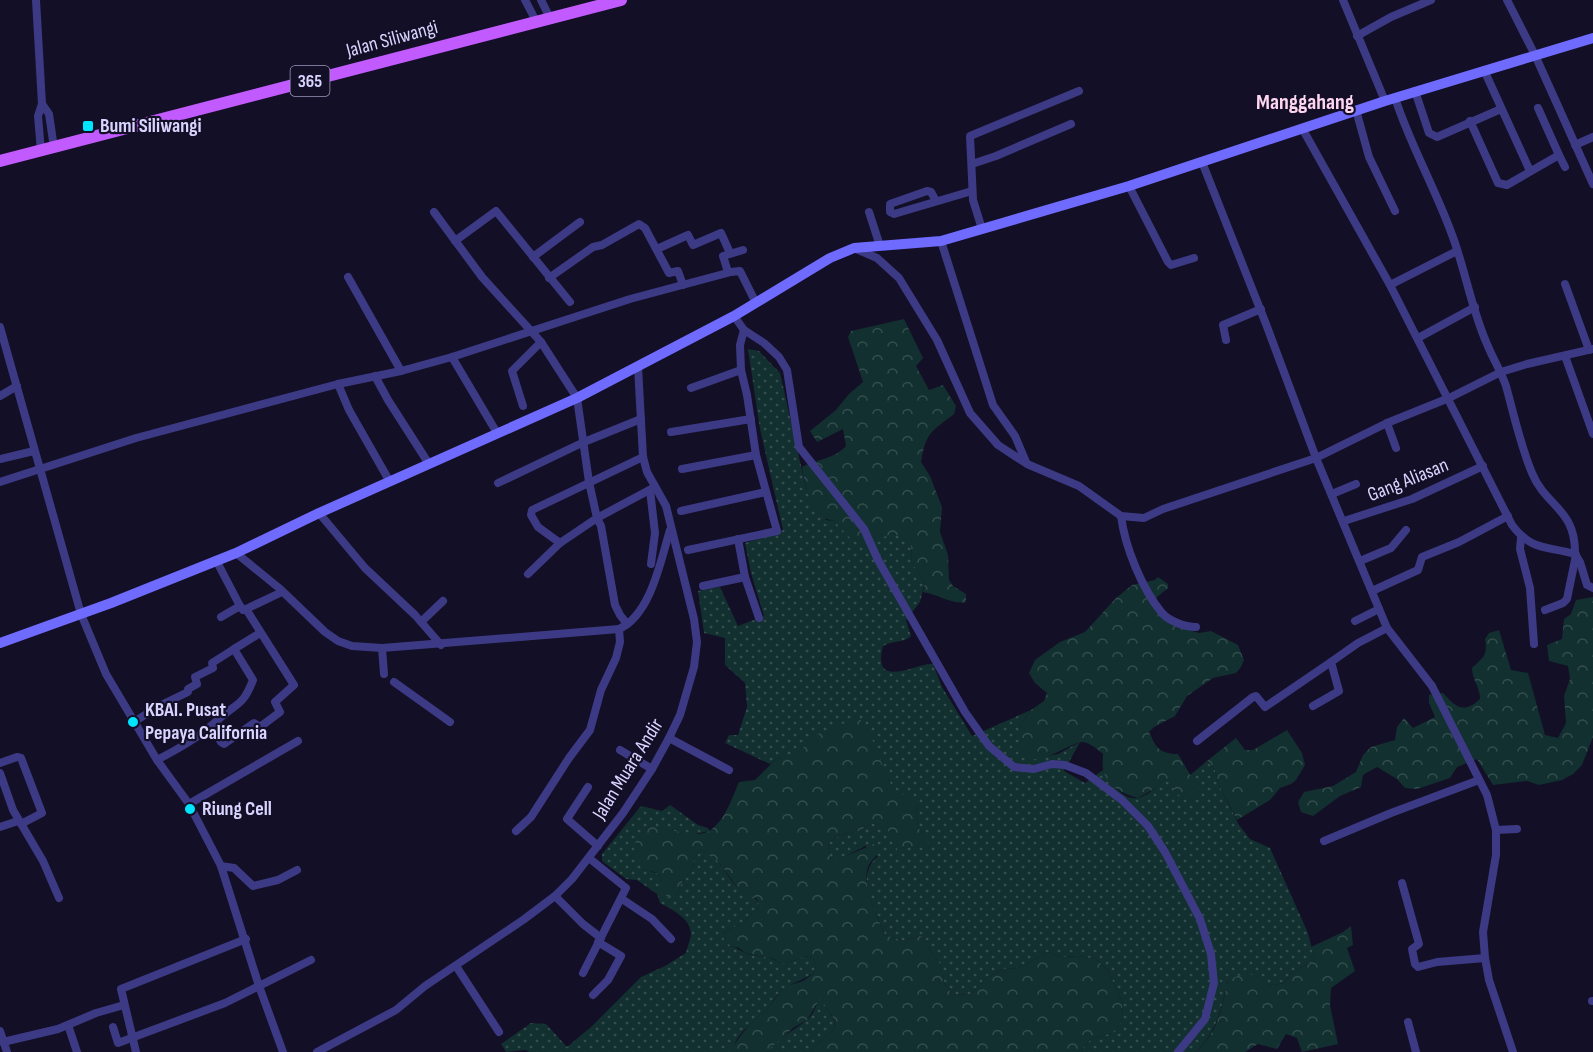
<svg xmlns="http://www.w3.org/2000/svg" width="1593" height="1052" viewBox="0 0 1593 1052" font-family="'Sofia Sans Condensed',sans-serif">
<defs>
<pattern id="grass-dots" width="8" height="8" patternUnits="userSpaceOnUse" patternTransform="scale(1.5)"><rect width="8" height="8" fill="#12302f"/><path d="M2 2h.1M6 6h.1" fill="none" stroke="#344d4e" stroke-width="1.8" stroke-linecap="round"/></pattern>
<pattern id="forest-crowns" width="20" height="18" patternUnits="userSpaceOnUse" patternTransform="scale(1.5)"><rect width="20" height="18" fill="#12302f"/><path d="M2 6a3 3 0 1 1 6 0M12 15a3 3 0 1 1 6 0" fill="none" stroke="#344d4e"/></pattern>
</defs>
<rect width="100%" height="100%" fill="#130f26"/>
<!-- grass -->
<g fill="url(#grass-dots)">
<path d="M748,349L759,351L780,373L806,488L826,520L834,521L846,532L892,534L909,539L911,546L912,563L925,582L920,602L906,620L911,636C904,643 893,640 883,646C871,692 917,662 933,664L942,687L972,736L1031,710L1020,725L1022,733L1021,749L1032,759L1058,754L1080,742L1064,771L1085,783L1103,770C1110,781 1122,801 1138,798C1149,796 1157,785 1165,778L1173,782L1174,790L1198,789L1189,776L1207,761L1215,770L1218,783L1239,825L1250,839L1270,848L1308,933L1315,961L1293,971L1284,983L1267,986L1228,980C1221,1009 1218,1030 1196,1052H1083L1081,1050L1091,1039L1115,1032L1123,1017L1122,1001L1108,971L1096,959L1078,956L1062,957L1048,952L1018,968L1003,969L985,979L975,990L969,995L952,994C945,984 941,979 942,967L931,952L924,937L919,936L904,941L885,935C876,910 853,877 878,856L865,846L837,861L830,857L828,843L841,835L859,831L872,823L888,828L893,835L916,845L930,847L918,827L916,803C910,799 901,796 896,791C888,783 878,758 876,748L816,735L799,753L776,759L770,764L725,743L729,735H738L747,707L745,683L725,665V638L704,633L698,591L720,587L738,626L764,616L751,573L745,543L783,530L760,429Z"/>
<path d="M670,805L698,825L708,828L709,831L691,835L655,827L647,828L643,869L659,874L661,882L676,896L682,882L694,869C692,859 694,855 703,850C723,859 726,879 741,890C749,895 755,896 760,905L744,922L723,933L731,946C738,948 741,952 748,954C760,957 771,956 781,964L796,960L804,956L813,958L816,965L814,973C805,979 794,982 785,988C777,993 773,1002 767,1009C756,1020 733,1035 733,1052H529L526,1050L506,1052L501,1044L531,1023L546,1024L567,1047L591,1027L641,977L665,966L686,953C687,947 691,939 691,933C690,918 671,909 660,903L657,894L637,880L626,879L602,861V854L641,806L662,811Z"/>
<path d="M820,998C848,1036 831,1024 811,1052H766C777,1038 794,1031 808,1019C814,1014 816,1005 820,998Z"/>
</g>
<!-- forest -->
<g fill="url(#forest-crowns)">
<path d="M904,319L923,358L916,366L929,390L943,385L956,406L954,414C931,432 926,432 921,462L930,476L942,507L940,532L948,555L949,580L953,586L966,594V602C952,605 938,594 923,592L925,582L912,563L911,546L908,539L892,534L878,539H851L834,521L819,517C809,501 805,486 802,467C818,459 834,459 846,446L843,429L817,442L810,431L836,410L849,394L863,382L848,337L851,331Z"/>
<path d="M1158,577L1168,584V588L1150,603L1162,618L1177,626L1199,633L1211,631L1238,645L1244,660L1241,667L1236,673L1213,678L1187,696L1175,716L1154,727L1149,732C1156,748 1160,754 1178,754L1199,790L1196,797C1182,800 1175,796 1172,782L1165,778L1154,789L1138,798C1124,795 1105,784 1103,769C1102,764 1103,759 1103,754C1097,749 1090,743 1083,742C1071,741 1033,773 1022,752C1018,745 1022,734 1020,725L1031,710L1044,701L1047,693L1035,683L1029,673L1035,660L1060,642L1085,632L1116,598L1132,585L1155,580Z"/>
<path d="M1593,597V737L1582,765L1573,774L1562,780L1539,785L1527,781L1493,785L1477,759L1457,767L1450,778L1417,789L1405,788L1397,779L1377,767L1363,775L1361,787L1340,796L1313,816L1301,812L1298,802L1304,792L1333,786L1356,772L1363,755L1371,747L1395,740L1397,727L1404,718L1413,728L1435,717L1429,703V695L1443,693C1455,706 1463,715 1480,699C1480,687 1472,680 1472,668C1483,657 1488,656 1485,639L1489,633L1499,630L1511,670L1528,673L1545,735L1558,738L1566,723L1564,696L1570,679L1568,666L1549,661L1547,645L1562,639L1564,619L1571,614L1576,600Z"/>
<path d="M860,719C865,728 871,736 875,745C884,764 886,795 912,796L916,803L918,827L931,847H923L916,845L898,852C892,833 891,829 872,823L859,831L841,835L828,843L830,857L837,860L874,844L880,848C878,857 871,859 868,867C861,885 878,917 885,935L904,941L919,936L924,937L931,952L942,967C941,979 945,985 952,994L969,995L975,990L985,979L1003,969L1018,968L1048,952L1062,957L1078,956L1096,959L1108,971L1122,1001L1123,1017L1115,1032L1091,1039L1081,1050L1083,1052H811C830,1025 849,1035 820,999L807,1020L793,1028L766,1052H733V1046L749,1025L767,1009L781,991L787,986L803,981L814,973L816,965L813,958L805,956L796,960L781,964L774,959L745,953L739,948L731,946L724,941L723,933L744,922L760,905L756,898C732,894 726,860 703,850C694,855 692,859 694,869L682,882L676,896L668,897L659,890L661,882L659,874C654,871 645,871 642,868C629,857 633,835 647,828C661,822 686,840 707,832C724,824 732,798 739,782L755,780L776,759L799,752L816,735L838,725Z"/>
<path d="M1287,730L1302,753L1305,765L1296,780L1291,784L1280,788L1270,800L1237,820L1218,783L1215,770L1207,761L1236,738L1245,750H1253Z"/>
<path d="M1351,926L1353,945L1347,948L1355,971L1331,988L1330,1005L1338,1044L1302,1052L1297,1038L1286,1034L1277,1049L1258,1044L1245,1052H1196C1219,1030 1221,1010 1228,980L1248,972L1267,986L1284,983L1293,971L1315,961L1311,947L1343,932Z"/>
</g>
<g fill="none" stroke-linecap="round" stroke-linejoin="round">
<!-- minor -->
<g stroke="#3d3a85" stroke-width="8">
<path d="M36,0L42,104L38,116L41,151"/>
<path d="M525,0L536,21"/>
<path d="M541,0L550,18"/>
<path d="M1343,0L1385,101"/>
<path d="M1507,0L1535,55L1593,184"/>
<path d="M1357,36L1391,17L1431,0"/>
<path d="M1484,70L1530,171"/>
<path d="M1415,91L1429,133L1437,137L1501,109"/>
<path d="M1395,98C1410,144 1434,186 1451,232C1465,268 1471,308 1487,344C1493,359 1501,371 1506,386C1514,415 1520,444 1532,473C1546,507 1576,509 1575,554"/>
<path d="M42,104L49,114L54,148"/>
<path d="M1356,110L1369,157L1395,211"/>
<path d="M1470,121L1498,183L1507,185L1559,155L1538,108"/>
<path d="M1302,128L1390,285L1512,525C1531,551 1547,546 1575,554L1580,562L1587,585L1593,588"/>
<path d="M1575,145L1593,137"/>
<path d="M1559,155L1565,167"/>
<path d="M1202,162L1266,324L1316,458L1387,628L1432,686L1487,795L1496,830V855L1483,932L1485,958L1489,980L1513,1052"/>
<path d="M972,164L996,156L1071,124"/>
<path d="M1129,186L1168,262L1171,265L1194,258"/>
<path d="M936,201L931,192L927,191L890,204V212L894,214L972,191"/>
<path d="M434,212L482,277L541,342L577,398L589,482L597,518L560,543L528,574"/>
<path d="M869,212L880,246"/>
<path d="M982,229L973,200L970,136L1079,91"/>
<path d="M455,241L496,211L570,302"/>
<path d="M941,241L993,405L1015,436L1026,462"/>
<path d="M657,249L688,235L693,245L721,233L730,253"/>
<path d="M856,249L877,258L899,278L937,340L970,413L998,445L1027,464L1079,486L1121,516L1144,518L1163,509L1316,458L1387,423L1449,398L1501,372L1527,364L1593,349"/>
<path d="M533,257L580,222"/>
<path d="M728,272L723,256L743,250"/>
<path d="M549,278L593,247L602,245L639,224L645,228L669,273L678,271L683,285"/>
<path d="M1565,284L1589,350"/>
<path d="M1390,285L1457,251"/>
<path d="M734,316L744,330L764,343L779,357L787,370L799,447L864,529L878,560L965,712L989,746L1014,767L1034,769L1052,764L1065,765L1086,773L1122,800L1148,826L1165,852L1200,919L1211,954L1214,983L1205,1019L1178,1052"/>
<path d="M0,327L81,614L106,674L157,760L189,804L221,866L259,986L283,1052"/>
<path d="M1418,338L1475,307"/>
<path d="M1226,340L1223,325L1261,309"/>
<path d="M1565,356L1593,434"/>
<path d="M452,357L497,433"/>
<path d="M401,371L452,357L630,299L731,272L740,271L756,303"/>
<path d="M375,376L388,400L429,464"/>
<path d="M338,384L349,410L390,482"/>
<path d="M691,388L741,370"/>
<path d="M0,396L17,386"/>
<path d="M523,406L512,371L541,342"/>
<path d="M1387,423L1396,448"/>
<path d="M671,432L751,419"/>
<path d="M0,459L34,451"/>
<path d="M682,469L756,455"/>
<path d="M0,482L136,438L338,384L401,371L348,277"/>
<path d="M498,483L584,442L641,419"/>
<path d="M650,490L655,533L651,564"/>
<path d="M1332,494L1356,484"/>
<path d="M681,511L766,492"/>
<path d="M319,513L365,568L415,615L441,645"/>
<path d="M1121,516C1125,547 1142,589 1162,613C1169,621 1185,627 1196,627"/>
<path d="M1344,521L1412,499L1483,466"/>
<path d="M1521,538L1520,549L1530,588L1534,644"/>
<path d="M738,539L745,577L759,618"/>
<path d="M560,543L538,527L531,515L532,510L643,457"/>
<path d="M688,550L777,531L756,455L747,395L741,370L740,345L744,330"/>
<path d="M236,553L279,588L325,632L338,641L352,646L382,648L619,629C651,615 661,559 670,530"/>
<path d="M216,560L240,606"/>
<path d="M1360,561L1391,548L1406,530"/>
<path d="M703,586L745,577"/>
<path d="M1372,591L1418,570L1422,557L1459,542L1508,516"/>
<path d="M246,609L282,592"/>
<path d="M1545,610L1563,603L1567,599L1576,555"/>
<path d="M1355,621L1379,609"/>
<path d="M421,622L443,601"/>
<path d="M627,624L620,615L615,605L601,526L597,518L655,487"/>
<path d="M382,648L384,674"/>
<path d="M394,682L450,722"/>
<path d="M1313,706L1339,691L1331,662L1358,643L1387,628"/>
<path d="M134,722L157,707L188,692V689L197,684L195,677L213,668L212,663L234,649"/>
<path d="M212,727L221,742L224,744L254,723L260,727L280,712L275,702L294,685L246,609L243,610L240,606L221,617"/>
<path d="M669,738L729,770"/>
<path d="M1197,741L1253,697L1256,696L1265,707L1331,662"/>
<path d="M620,750L652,769"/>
<path d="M157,760C180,748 201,736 220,718C238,702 243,706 253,680L234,649L260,633"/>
<path d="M0,763L17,757L21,758L42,813L21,824"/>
<path d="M0,773L13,810L43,861L59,898"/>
<path d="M588,787L567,819L598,846"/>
<path d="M189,804L298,741"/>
<path d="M0,827L18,821"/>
<path d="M1496,830L1517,829"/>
<path d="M516,831L531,817L569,758L590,730L601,690L616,658L620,642L619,629"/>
<path d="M1324,841L1391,813L1479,780"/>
<path d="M221,866L234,868L253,886L278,880L297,870"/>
<path d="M1402,883L1419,944L1412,949L1415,964L1418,967L1437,962L1485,958"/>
<path d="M555,896L583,924L601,938"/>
<path d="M622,899L652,919L671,939"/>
<path d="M456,966L499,1032"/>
<path d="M583,973L626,888L589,858"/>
<path d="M593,995L608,980L621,956L598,942"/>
<path d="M1592,1001H1593"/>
<path d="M1408,1022L1416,1052"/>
<path d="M68,1025L77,1052"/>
<path d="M113,1027L118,1043L225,1003L311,960"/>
<path d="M0,1031L7,1052"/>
<path d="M3,1042L58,1029L96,1013L124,1005"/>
<path d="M136,1052L121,989L246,939"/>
<path d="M317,1052L396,1010L425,986L523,920L555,896L572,879L623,813L652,769L669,738L680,715L694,667L697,642L694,619L666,506L647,472L643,457L638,367"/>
</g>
<!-- secondary -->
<path stroke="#6f6bff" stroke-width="10" d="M0,643L111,603L236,553L319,513L577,398L734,316L830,258L854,248L941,241L1129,186L1385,101L1593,38"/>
<!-- primary -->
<path stroke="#c25bff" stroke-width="12" d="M0,161L621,0"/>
</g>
<!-- markers -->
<g fill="#00e5ff" stroke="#130f26" stroke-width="2">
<rect x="82" y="120" width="12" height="12" rx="3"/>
<circle cx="133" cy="722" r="6"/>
<circle cx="190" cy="809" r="6"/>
</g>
<g text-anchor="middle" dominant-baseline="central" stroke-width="4.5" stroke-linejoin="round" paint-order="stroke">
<!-- shield labels -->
<rect fill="#130f26" stroke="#9e99be" stroke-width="1.5" x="290.5" y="66" width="39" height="30" rx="4.5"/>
<g font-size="18" font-weight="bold" fill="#d9d4ff">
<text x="310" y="81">365</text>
</g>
<!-- street labels -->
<g font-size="20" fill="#d9d4ff" stroke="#130f26">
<text transform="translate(392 39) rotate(-15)">Jalan Siliwangi</text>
<text transform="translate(1408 480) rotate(-22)">Gang Aliasan</text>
<text transform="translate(628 769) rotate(-58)">Jalan Muara Andir</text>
</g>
<!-- poi labels -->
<g font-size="20" font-weight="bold" fill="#d9d4ff" stroke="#130f26" text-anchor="start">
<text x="100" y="126">Bumi Siliwangi</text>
<text x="145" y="710">KBAI. Pusat<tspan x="145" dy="23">Pepaya California</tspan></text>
<text x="202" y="809">Riung Cell</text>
</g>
<!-- quarter labels -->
<g font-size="22" font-weight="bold" fill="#ffd6f0" stroke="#130f26">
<text x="1305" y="102">Manggahang</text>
</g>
</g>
</svg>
